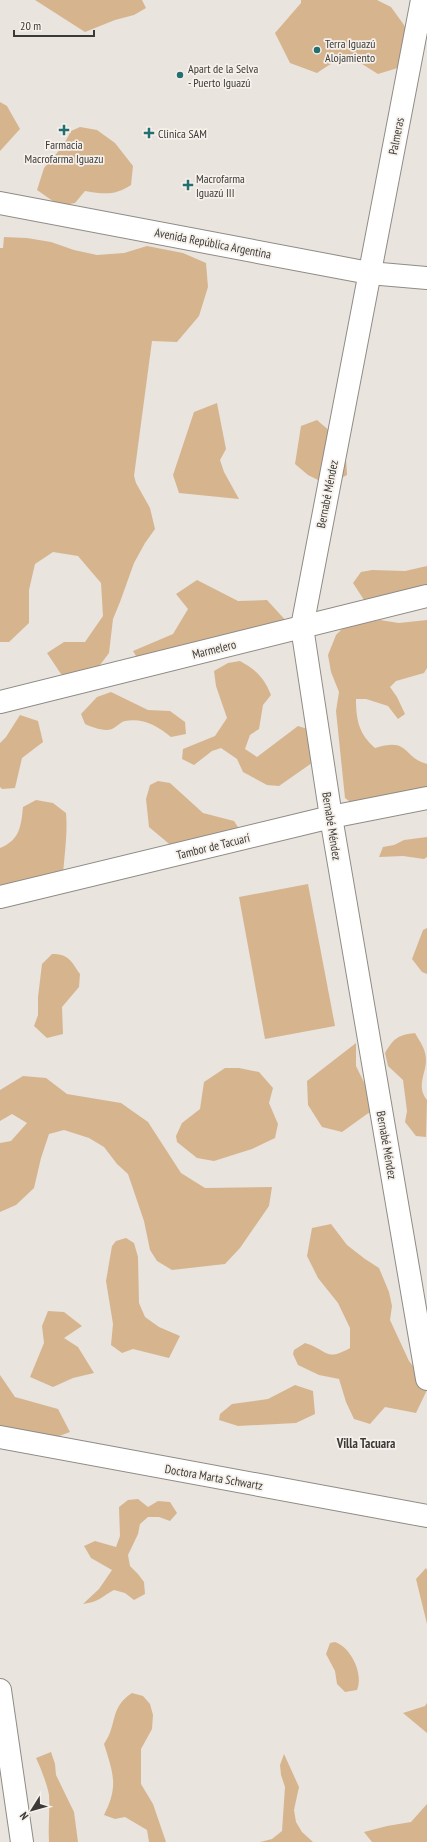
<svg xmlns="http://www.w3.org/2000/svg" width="427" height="1842" viewBox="0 0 427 1842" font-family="'PT Sans Narrow',sans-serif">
<rect width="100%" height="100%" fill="#e9e4de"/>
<!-- green -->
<g fill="#d6b58e">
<path d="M35,0H142L146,8L134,15L115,20L85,32Z"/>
<path d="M301,0H377L391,7L404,25L413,47L401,67L378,74C348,55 348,52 317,73L290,63L275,33L301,3Z"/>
<path d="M0,102L7,106L20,129L0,151Z"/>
<path d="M80,127L97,130L115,143L133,166L131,185C114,196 104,194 85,191L75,203L60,206L37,190L44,168L63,146L71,131Z"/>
<path d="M4,237L27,238L51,242L74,250L97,255L124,253L147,246L183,253L206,263L208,287L199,316L177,342L152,341L134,476L136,483L150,508L155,529L145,543L134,563L120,602L113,619L109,653L97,669L76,680L61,674L47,653L64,642H85L103,616L101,583L78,556L53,552L35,564L29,590V623L9,642H0V248H3Z"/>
<path d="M217,403L226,449L220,460L224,472L239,499L179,493L173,475L194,412Z"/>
<path d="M317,420C339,439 347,445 347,475L328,485L308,475L295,464L301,426Z"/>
<path d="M427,566V601L366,603L353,583L361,572L372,570L405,571Z"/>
<path d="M197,580L238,601L267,600L288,623L147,674L133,651L173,634L188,609L176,594Z"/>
<path d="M380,620L399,623L427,620V668L424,673L396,681L390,687L397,697L405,714L398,719L388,706L366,699H356C356,720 359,734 375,748C410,737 401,756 427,764V792L363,812L345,798L336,711L339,692L331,672L328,655L336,635L344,627Z"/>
<path d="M240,661C256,670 264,677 271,695L263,705L259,729L250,735L245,749L257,757L298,726L311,730L319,758L279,786L267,785L243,772L237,759L221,748L212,751L194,765L182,759L183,749L215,736L227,718L216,686L214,671L228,663Z"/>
<path d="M111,692L148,710L170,711L185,722L186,734L171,737C157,726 144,718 125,721C120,722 117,727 112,729C104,732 92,727 85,724L81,714L97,697Z"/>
<path d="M20,715L38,721L43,742L22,758L15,788L2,789L0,787V743L6,737Z"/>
<path d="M158,781L170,783L203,813L234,821L245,838L174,848L149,827L146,799L150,785Z"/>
<path d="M36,800L53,803L66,813C68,834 64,856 63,877L0,894V848C20,840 21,826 23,807Z"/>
<path d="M427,837V857L424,859L403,856L379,857L383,847L394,845L404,840Z"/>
<path d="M308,884L335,1026L265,1039L239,897Z"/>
<path d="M427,928V974L422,972L412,959L423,930Z"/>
<path d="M52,954C69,954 71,961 80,974L79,987L62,1007L63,1034L47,1038L34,1026L38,1015V997L42,964Z"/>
<path d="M415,1033C420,1042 426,1049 426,1060C426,1074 416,1086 427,1100L426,1137L416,1136L405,1122L407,1111L403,1080L388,1066L385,1053C394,1038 398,1035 415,1033Z"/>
<path d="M356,1043V1066L377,1109L367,1114L342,1132L322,1127L308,1105L307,1081Z"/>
<path d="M225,1068H239L259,1072L273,1088L269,1103L278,1124L275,1138L252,1149L214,1161L197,1158L177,1142L176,1136L182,1123L200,1109L204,1082Z"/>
<path d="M23,1076L46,1078L67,1094L121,1103L148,1122L181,1173L205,1188L272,1187L269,1206L240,1248L225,1264L172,1270L157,1261L150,1250L144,1221L128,1174L117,1164L104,1147L89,1138L64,1130L49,1134L41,1158L34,1188L16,1205L0,1212V1143L11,1141L27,1123L12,1114L0,1121V1090Z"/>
<path d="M331,1224L347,1245L365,1259L379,1268L389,1292L392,1306L390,1320L409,1361L427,1384V1390L416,1413L385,1407L370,1424L354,1419L346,1402L339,1379L319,1375L298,1365L293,1354L294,1350L305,1343C328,1350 325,1362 350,1348V1328L338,1303L318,1278L307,1256L312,1228Z"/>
<path d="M126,1238L134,1243L138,1257L139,1303L145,1317L159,1327L180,1336L169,1358L133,1349L122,1353L111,1345L113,1324L106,1281L112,1246L116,1241Z"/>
<path d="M48,1311L64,1312L82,1326L64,1338L78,1347L94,1373L73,1378L53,1387L30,1377L44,1343L42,1326Z"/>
<path d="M0,1375L15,1397L58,1409L70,1432L22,1450L0,1447Z"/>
<path d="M295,1385L313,1391L315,1414L296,1423L238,1426L219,1420L220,1414L232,1404L268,1399Z"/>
<path d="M138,1499L148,1507L158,1501L170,1502L177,1513L170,1521L159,1517H148L140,1524L138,1534L128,1555L130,1566L138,1574L144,1582L145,1594L134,1600L125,1593L114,1590C101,1597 99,1602 83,1604L99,1589L112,1570L91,1558L84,1546L95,1541L116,1547L120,1536L119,1507L128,1500Z"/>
<path d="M426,1568L427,1570V1624L416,1579Z"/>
<path d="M335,1642C351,1647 364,1675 357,1690L345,1692L337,1684L335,1671L326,1654L330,1643Z"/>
<path d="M132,1693L143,1696L150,1704L153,1715L152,1729L141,1749V1784L153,1804L166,1842H149L147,1830L125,1817L115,1819L104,1815C119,1786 113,1773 104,1744C118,1724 109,1708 132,1693Z"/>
<path d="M427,1703V1733L403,1713L425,1706Z"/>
<path d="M51,1752L55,1764L56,1775L74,1812L78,1842H49C48,1826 50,1810 49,1795C48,1787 40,1766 36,1758Z"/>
<path d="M284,1754L299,1787L294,1810L296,1822L302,1832L313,1842H260L272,1839L282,1831L285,1787L281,1775L280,1765Z"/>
<path d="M427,1804V1842H372L364,1832L387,1826L411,1822Z"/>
</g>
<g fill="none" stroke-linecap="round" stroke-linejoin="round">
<!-- minor casing -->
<g stroke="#8f8b85" stroke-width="24">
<g id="minor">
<path d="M422,0L302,627L331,817L427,1379"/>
<path d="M0,702L427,596"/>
<path d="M0,897L331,817L427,798"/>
<path d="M0,1437L427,1516"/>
<path d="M0,1690L22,1842"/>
</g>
</g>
<!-- secondary casing -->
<g stroke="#8f8b85" stroke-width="24">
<path id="secondary" d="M0,203L369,273L427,278"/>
</g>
<!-- minor -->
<use href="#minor" stroke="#fff" stroke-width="22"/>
<!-- secondary -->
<use href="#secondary" stroke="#fff" stroke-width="22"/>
</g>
<!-- markers -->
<g fill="#246f70" stroke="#f6f1eb" stroke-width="1.5">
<circle cx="317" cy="50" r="4"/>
<circle cx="180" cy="75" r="4"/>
<path d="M62 124h4v4h4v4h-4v4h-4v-4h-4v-4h4z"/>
<path d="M147 127h4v4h4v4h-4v4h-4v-4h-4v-4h4z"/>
<path d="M186 179h4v4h4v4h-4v4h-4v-4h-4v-4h4z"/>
</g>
<g text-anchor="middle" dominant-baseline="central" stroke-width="3.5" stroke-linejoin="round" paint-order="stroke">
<!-- poi labels -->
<g font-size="12" fill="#3c3a38" stroke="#f6f1eb" text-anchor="start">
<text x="325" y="43">Terra Iguazú<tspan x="325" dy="14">Alojamiento</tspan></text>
<text x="188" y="68">Apart de la Selva<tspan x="188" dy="14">- Puerto Iguazú</tspan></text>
<text x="158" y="133">Clinica SAM</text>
<text x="64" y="144" text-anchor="middle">Farmacia<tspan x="64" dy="14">Macrofarma Iguazu</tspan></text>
<text x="196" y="178">Macrofarma<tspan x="196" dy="14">Iguazú III</tspan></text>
</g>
<!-- street labels -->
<g font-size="12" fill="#3c3a38" stroke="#f6f1eb">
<text transform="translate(396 136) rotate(-79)">Palmeras</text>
<text transform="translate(213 243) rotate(11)">Avenida República Argentina</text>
<text transform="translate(327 494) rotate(-79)">Bernabé Méndez</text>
<text transform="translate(214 649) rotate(-14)">Marmelero</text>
<text transform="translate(332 826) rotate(81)">Bernabé Méndez</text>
<text transform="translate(213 846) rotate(-14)">Tambor de Tacuarí</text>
<text transform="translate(387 1145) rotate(80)">Bernabé Méndez</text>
<text transform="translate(214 1477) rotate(10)">Doctora Marta Schwartz</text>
</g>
<!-- neighbourhood labels -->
<g font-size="13" font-weight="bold" fill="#3c3a38" stroke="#f6f1eb">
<text x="366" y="1443">Villa Tacuara</text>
</g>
</g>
<!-- north arrow -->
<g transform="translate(32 1810) rotate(233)" stroke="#f6f1eb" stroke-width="3" paint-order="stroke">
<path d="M0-3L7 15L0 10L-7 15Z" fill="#3c3a38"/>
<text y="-6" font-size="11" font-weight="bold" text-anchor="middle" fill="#3c3a38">N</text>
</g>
<!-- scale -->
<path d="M14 30v6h80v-6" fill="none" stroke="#3c3a38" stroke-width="2"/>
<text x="20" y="30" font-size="12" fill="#3c3a38" stroke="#f6f1eb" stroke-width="3" paint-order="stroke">20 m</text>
</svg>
